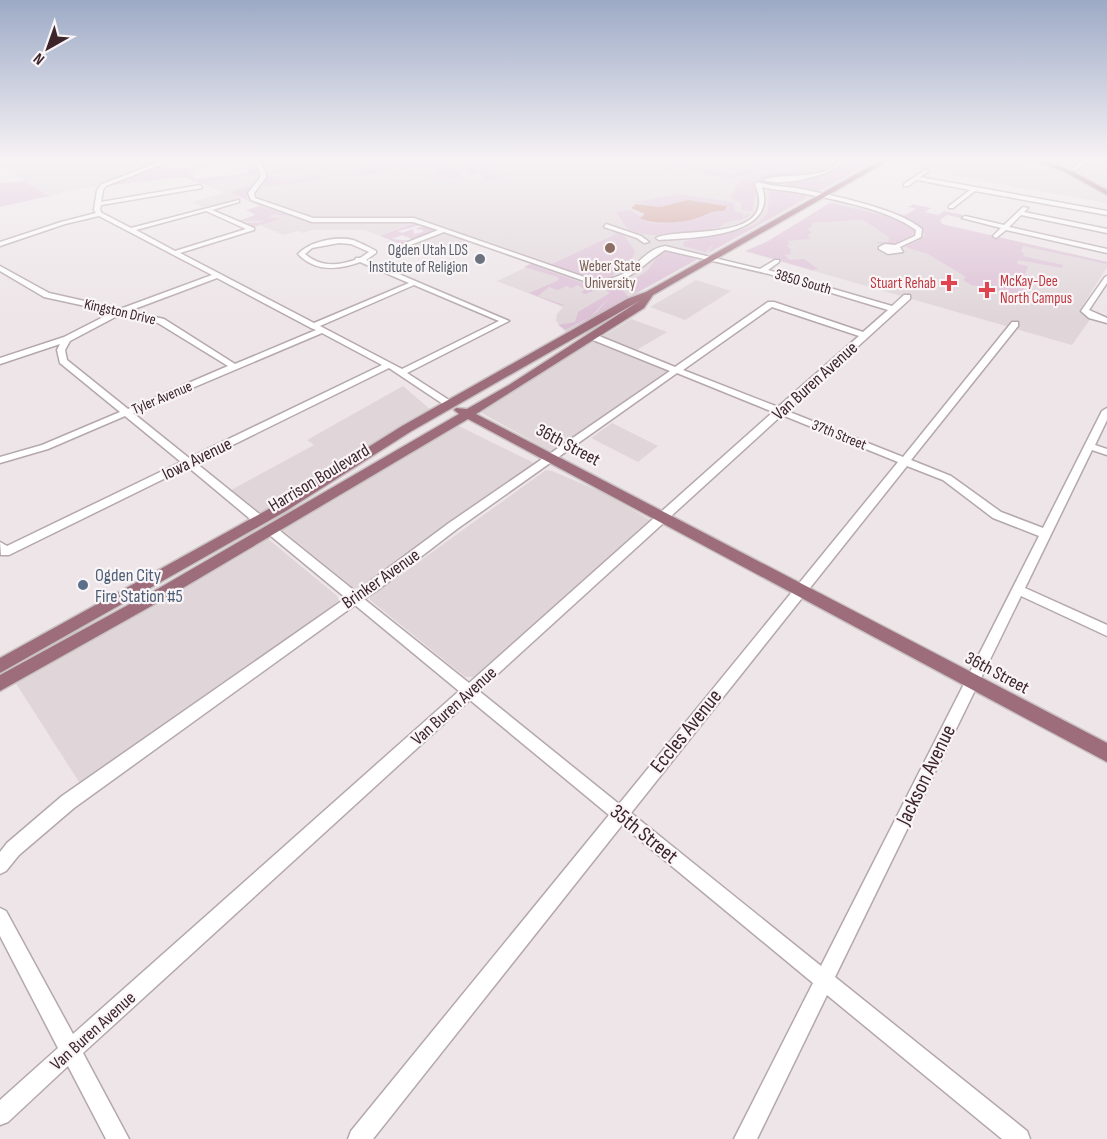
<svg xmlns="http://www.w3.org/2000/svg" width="1107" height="1139" viewBox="0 0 1107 1139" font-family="'Sofia Sans Condensed',sans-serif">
<rect width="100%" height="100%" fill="#ede5e8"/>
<!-- built -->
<g fill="#e0d6da">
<path d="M0,159H878L566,333L556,321L557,314L563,307L497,281L539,261L526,256L473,238L429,255L403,244L437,231L415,223L380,236L365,230H311L303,233L298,231L283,235L260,225L254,227L239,221L256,215L246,210L260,206L241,198L205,208L192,202L224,193L201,183L259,174L251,160L183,166L137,181L71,190L49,196L0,166Z"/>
<path d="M901,159H1023L1065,173L1107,196V203L915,169L919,166L897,162Z"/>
<path d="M1037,159H1107V190L1072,172Z"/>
<path d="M839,197L892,213L1107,262V267L1080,310L1084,315L1091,318L1072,345L744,251L770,240Z"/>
<path d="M696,280L731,291L685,320L650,307Z"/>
<path d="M631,319L667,332L635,351L602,337Z"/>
<path d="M593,342L666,370L667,373L554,451L548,450L482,413L485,405Z"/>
<path d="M403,386L431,410L366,453L260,513L231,490L314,445L307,440Z"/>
<path d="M612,423L658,446L638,462L591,438Z"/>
<path d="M457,425L532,462L534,465L362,588H354L281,529Z"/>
<path d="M546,470L552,471L604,493L650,520L474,677H465L370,600V597Z"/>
<path d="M267,538L337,596L339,600L336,603L81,785L15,682Z"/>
</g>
<!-- green -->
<g fill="#dcc0d5" fill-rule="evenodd">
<path d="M240,159H250L258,174L207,182L209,184L206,185L182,177L106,186L159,166L176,168ZM241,164L247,166L250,171L244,174L195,179L190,172L199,168Z"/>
<path d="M408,159H438L439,164L453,166L464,177L432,179L428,176H437L436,172H439L430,165L392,171L408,167L390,166V171L360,176L357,173L361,167L374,165L367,161L364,162L366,163L357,162L358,165L354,160H383L377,163L385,166L390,163L383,161L385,160H402L403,162H409Z"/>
<path d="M479,159H519L507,162L510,164L484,170L491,176L520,172L514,175L486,181L479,171L489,164L478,169L477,174L470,175L462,168L457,167L464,162L458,161Z"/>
<path d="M684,159L679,162L684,164L681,167L685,164L731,175L749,167L760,172L733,178L712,176L686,167L668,170L662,168Z"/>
<path d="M723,159H839L832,166L817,165L767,171Z"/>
<path d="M851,159H877L819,191L786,185C804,171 831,180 849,165Z"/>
<path d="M352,161L357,167L355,173L348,166L330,168L324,172L313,166C307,169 281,173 273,174L272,178L276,180L273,177L288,181L285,182L291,183V181L308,178L320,172L324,178L295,182L322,180L262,187L271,173L270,170L319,163L315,166Z"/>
<path d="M818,167L827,169L782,179L755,181L757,188L752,211L741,210V203L731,198L739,181L750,176Z"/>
<path d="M24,181L49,196L0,207V183Z"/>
<path d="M246,187H251L246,196L249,201L289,216L274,214L267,218H283L254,227L244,223H259L266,220L238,221L256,215L246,210L260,206L230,192Z"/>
<path d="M770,190L805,195L806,198L710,252L709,251L714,243L706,252L683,246L684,242C704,233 757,235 767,213C770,205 767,197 770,190Z"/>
<path d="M678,194L726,201L733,203L735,211L745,214L742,219L747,214L750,215C741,223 728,218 720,227C686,233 664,240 629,231L616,212L630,210L640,216L644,214L640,218C663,233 702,212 724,211L726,205L688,200L660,207L629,201H641Z"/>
<path d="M830,203L900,219L915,227L916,233H912L914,236C903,245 889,247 876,242H889L887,240L890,238L865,221L858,220L812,223L811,228H807L812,233L808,235L810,239L787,241L790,244L786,245L791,250L790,252L791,254L784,255L790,260L804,259L818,269L812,270L746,251L765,243Z"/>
<path d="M911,204L931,208L925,212L938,215L944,211L963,215L961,218L947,215L940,220L942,224L950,226L1107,262V264L1023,246L1021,252L1024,253L1023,256L1063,265L1062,268L1018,260L1017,264L1028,266L1022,283L1026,285L1022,293L1015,295L971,285L963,280L966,277L928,254L905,247L925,236C921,221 905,219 892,213L905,215L916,209L906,206H912Z"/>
<path d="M415,223L420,225L398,231L402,233L413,229L414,234L423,232V230L415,229L423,226L438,231L415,240L402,235L392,239L412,241L403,245L380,236Z"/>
<path d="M616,231L623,234L635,251L632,259L614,272L613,278L594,279L550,265L616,234L614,233Z"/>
<path d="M661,252L679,253L696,260L634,294L626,284L632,282H623L632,281L647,271Z"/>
<path d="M530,264L599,289L586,294L581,293L585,289L577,285L572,288L566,286L558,290L549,287L538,296L564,305L563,306L529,293L559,280L558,277L524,267Z"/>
<path d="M619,285L629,298L567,332L597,312L612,295L591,316L566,330L558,325L575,322L578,312L610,293L606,290Z"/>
</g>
<!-- water -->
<path fill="#cc9a92" d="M688,200L727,206L724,211C710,211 709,214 697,218C685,223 650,225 640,218L645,214L631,208L636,204L660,207Z"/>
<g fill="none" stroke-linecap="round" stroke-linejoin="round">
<!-- minor casing -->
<g stroke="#b5a8ac" stroke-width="3">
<g id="minor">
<path d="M167,159H175L106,186L103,190L101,202L200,185L202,188L101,205L100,210L102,213L131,228L239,200V202L212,210L254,228V230L180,253L314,323L409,283L360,262C338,270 315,272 298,254C310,241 336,236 353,240C361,243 369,247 376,251V253L366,260L509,321L407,373L452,402V406H446L389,368L196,463L263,517L265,520L263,523H255L188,467L9,555H1L0,542L7,546L181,462L125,416L48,449L0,463V457L42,445L120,412L60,363L57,350L60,344L0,364V358L64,337L113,312L44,297L0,271V266L49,293L120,309L212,275L99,216L65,224L0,246V242L61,222L96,213L94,210L97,190L102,184ZM206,211L246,229L175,251L136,230ZM339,243L351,244L369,252L360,258H356L355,260C337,266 320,267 305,254L312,248ZM217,278L311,328L316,330L235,364L164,319L129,311ZM414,285L499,321L402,369L320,326ZM121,314L158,323L228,366L128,409L67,360L65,350L70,341ZM322,333L382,365L189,458L133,413Z"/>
<path d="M212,159L182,161L180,160V159Z"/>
<path d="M254,159H259L267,176L254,193L255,198L313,218H414L593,280C635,282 637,251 665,246L760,269L775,260H779V262L768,270L892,306L904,295H910V299L787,411L903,457L1012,322H1018V326L911,460L951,476L1001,512L1043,528L1102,411L1107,408V420L1095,445L1107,449V455L1092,450L1025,588L1107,625V636L1021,596L835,977L1027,1131L1030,1139H1002L827,995L757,1139H734L813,983L622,825L373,1139H348L351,1131L609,815L470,700L83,1053L129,1139H106L68,1066L8,1122L0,1125V1100L58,1048L0,936V908L6,911L73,1034L459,691L355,605L74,808L19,855L6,871L0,874V852L7,843L62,796L346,598L266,532L264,529L266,526H274L356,592L449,523L670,371L588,338V334H594L675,367L768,302H774L863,332L888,310L769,274L665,250C638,267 625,289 590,283L444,232L400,249L398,248V246L438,230L413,222H312L251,200L248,193L261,176ZM772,307L859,336L778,407L683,370ZM677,373L773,412L469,683L364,599L379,589L457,529ZM782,415L898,462L619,804L479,691ZM907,466L943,480L993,518L1039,536L821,966L631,813Z"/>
<path d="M841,159H846C834,176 782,187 763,180C786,171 823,183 841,159Z"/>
<path d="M1085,159H1091L1076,170H1062L1073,168Z"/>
<path d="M926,169L928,172L920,177L1107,211V215L975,191L953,208H949V206L970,190L917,180L908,186H904V184Z"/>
<path d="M758,182C770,186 782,186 795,188C827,194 898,208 922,229L921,237L900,247L903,252L888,254L879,249V247L885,244L895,245L915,236L916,230C888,209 829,198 795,192C784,190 773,190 762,187C779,238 690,238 659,240L656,238C680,226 781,244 755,184Z"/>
<path d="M1023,207L1028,208L1024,212L1107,229V233L1021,215L1009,227L1107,249V253L1006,230L996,238L993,236L1001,228L962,218L965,216L1004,225Z"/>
<path d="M606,224L641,236L649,242L644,243L637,238L604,227Z"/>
<path d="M1107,276V283L1089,310L1107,318V323L1089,318L1081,311L1105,277Z"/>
</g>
</g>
<!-- major casing -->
<g stroke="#c9c2c4" stroke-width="3">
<g id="major">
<path d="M883,159H891L653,295L644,308L476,414L1107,743V762L468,419L171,595L0,691V675L161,587L459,414L454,410L456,408L467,409L509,385L641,300L410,432L286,511L0,673V658L276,505L402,426L627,299L646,292Z"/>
<path d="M1027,159C1056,159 1082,177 1107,190V195L1063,171Z"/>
</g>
</g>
<!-- minor -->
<use href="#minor" fill="#fff" fill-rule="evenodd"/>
<!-- major -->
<use href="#major" fill="#9e6d7b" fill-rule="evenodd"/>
</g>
<!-- sky -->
<linearGradient id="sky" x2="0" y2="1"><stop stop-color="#9daac6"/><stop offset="0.5" stop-color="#f7f3f5"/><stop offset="1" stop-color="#f7f3f5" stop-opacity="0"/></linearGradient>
<rect width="1107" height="319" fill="url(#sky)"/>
<!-- markers -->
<circle fill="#8d6e63" stroke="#f9f5f7" stroke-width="2" cx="610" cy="248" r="6"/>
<circle fill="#6b7280" stroke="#f9f5f7" stroke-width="2" cx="480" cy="259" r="6"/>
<g fill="#e0444e" stroke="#f9f5f7" stroke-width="2">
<path d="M946 274h6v6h6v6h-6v6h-6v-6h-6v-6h6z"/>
<path d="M984 281h6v6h6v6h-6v6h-6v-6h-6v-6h6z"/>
</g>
<circle fill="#5c6f8a" stroke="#f9f5f7" stroke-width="2" cx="83" cy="585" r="6"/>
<g text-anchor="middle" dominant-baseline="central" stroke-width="4.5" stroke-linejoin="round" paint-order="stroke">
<!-- far-worship labels -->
<g font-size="15" fill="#5b616d" stroke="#f9f5f7" text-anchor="end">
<text x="468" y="250">Ogden Utah LDS<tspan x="468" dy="17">Institute of Religion</tspan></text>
</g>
<!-- far-education labels -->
<g font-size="15" fill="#785e54" stroke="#f9f5f7">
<text x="610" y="266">Weber State<tspan x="610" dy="17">University</tspan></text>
</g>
<!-- far-health labels -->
<g font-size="15" fill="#be3a42" stroke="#f9f5f7" text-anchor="start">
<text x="1000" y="281">McKay-Dee<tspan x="1000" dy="17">North Campus</tspan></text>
<text x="936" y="283" text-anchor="end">Stuart Rehab</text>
</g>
<!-- far-street labels -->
<g font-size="15" fill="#3d252c" stroke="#f9f5f7">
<text transform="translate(803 282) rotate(16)">3850 South</text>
<text transform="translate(120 312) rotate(13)">Kingston Drive</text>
<text transform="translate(162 398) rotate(-23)">Tyler Avenue</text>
<text transform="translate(839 435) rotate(22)">37th Street</text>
</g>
<!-- street labels -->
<g font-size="18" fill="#3d252c" stroke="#f9f5f7">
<text transform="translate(815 381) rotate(-42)">Van Buren Avenue</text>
<text transform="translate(568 445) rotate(28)">36th Street</text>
<text transform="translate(197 459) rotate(-26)">Iowa Avenue</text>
<text transform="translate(319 478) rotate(-31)">Harrison Boulevard</text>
<text transform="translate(381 579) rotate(-35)">Brinker Avenue</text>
<text transform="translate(997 673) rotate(28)">36th Street</text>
<text transform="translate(454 706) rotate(-42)">Van Buren Avenue</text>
<text transform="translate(93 1031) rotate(-42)">Van Buren Avenue</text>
</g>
<!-- service labels -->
<g font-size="18" fill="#4e5e75" stroke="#f9f5f7" text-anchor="start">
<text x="95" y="575">Ogden City<tspan x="95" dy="21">Fire Station #5</tspan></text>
</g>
<!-- near-street labels -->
<g font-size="21" fill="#3d252c" stroke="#f9f5f7">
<text transform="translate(686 731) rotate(-51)">Eccles Avenue</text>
<text transform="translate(926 775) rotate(-64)">Jackson Avenue</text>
<text transform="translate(644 834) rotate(39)">35th Street</text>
</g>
</g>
<!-- north arrow -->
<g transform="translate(48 48) rotate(220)" stroke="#f9f5f7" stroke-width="4.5" paint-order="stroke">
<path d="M0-4.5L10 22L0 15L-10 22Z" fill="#3d252c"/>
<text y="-9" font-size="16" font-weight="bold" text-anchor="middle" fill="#3d252c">N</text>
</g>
</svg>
